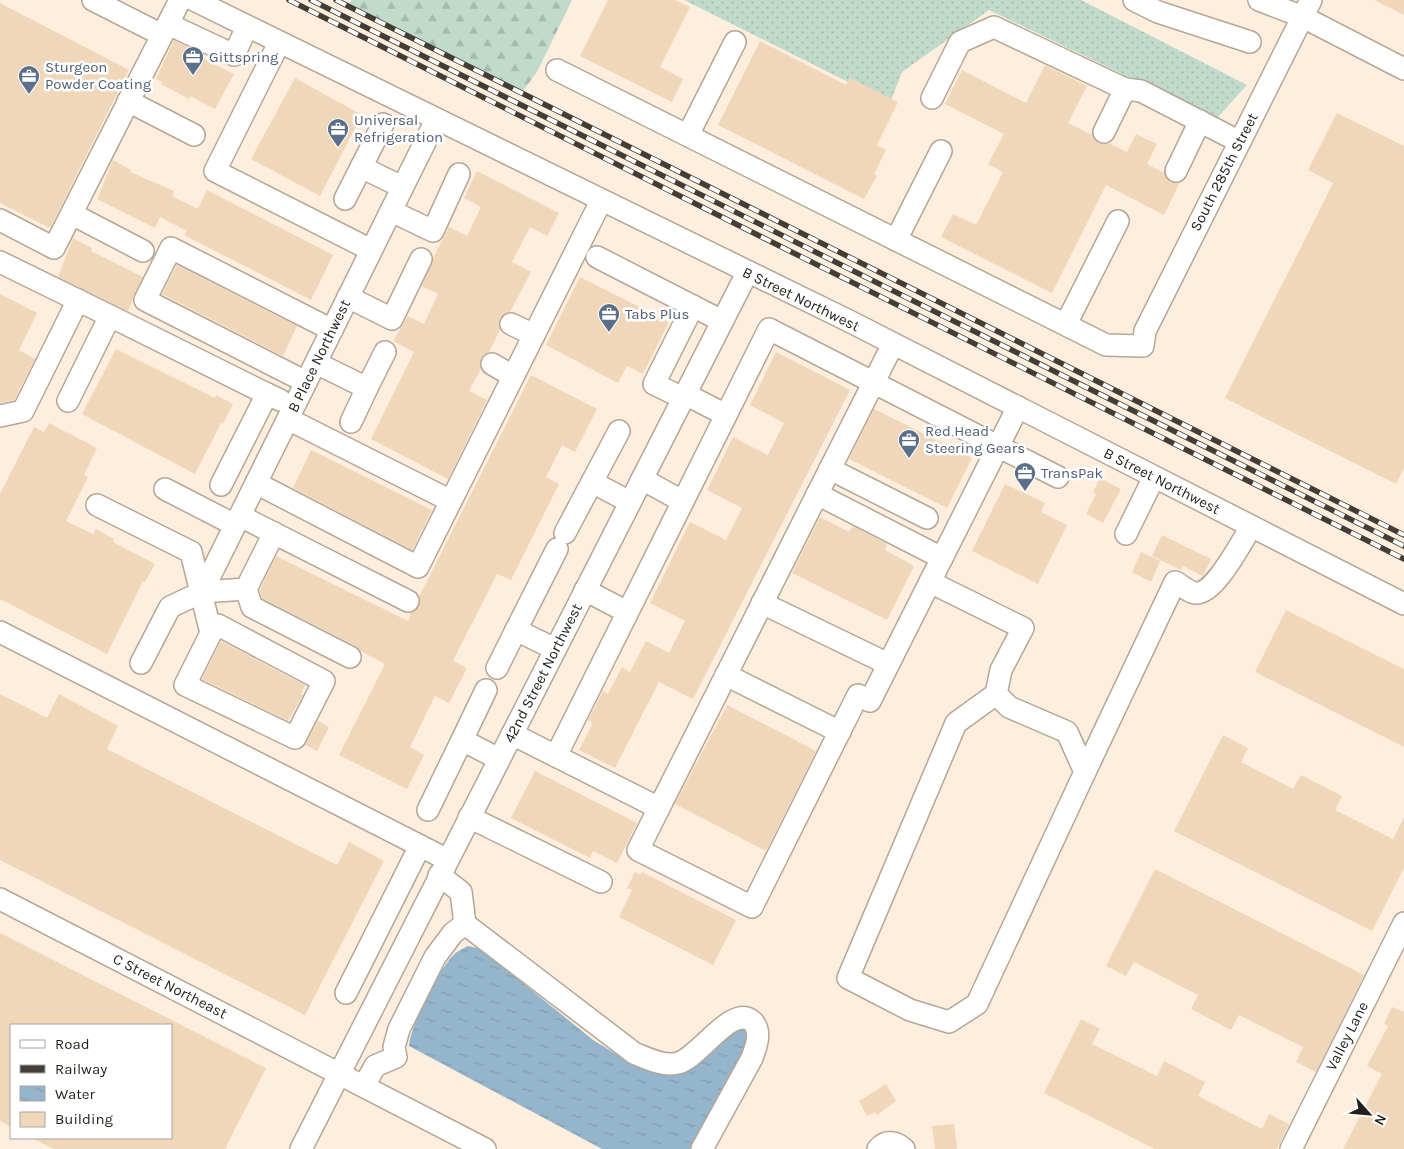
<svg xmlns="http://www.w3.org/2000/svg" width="1404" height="1149" viewBox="0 0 1404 1149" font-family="Karla,sans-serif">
<defs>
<pattern id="grass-dots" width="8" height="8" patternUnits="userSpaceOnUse" patternTransform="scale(1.25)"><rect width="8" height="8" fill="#c0dacb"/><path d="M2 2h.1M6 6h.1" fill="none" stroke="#a5bbae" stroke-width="1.8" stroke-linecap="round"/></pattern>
<pattern id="forest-firs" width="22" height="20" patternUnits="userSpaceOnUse" patternTransform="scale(1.25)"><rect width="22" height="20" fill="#c0dacb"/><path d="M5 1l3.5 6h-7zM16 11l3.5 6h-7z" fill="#a5bbae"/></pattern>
<pattern id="water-ripples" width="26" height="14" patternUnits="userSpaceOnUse" patternTransform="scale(1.25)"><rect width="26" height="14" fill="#95b5cd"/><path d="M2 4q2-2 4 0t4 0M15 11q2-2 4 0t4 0" fill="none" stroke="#809baf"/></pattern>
</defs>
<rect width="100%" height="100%" fill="#feeedd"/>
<!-- grass -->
<path fill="url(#grass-dots)" d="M684,0H1081L1247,85L1216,119L989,10L902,72L890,103Z"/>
<!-- forest -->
<path fill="url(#forest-firs)" d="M352,0H572L537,72L522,92L349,4Z"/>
<!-- water -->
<path fill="url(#water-ripples)" d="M468,946L481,949L593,1040L624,1059L649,1069L724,1037L742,1026L747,1031L745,1052L691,1149H602L409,1046C410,1026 441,963 457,952C460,950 464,948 468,946Z"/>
<!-- building -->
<g fill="#f1d7b9">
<path d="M608,0H675L690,7L660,67L683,79L672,102L580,56Z"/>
<path d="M1374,0H1404V15Z"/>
<path d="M0,3L129,70L50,228L0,203Z"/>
<path d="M174,40L193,50L191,52L234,74L215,109L190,96L189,99L161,84L162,82L156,79Z"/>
<path d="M760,41L846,85L850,78L898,102L877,145L886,150L874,174L877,176L864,199L718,125Z"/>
<path d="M1045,65L1087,86L1068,123L1092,135L1098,143H1108L1127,152L1136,134L1157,144L1147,164L1164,173L1170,182H1180L1164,215L1106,185L1052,293L941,237L953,214L976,225L1003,172L988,164L1004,134L945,104L962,70L1026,103Z"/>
<path d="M295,78L362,115L320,196L251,159Z"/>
<path d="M1337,113L1404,146V468L1396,484L1225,398L1333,183L1308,170Z"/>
<path d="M113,160L131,170L130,172L174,191L172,196L198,209L207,190L333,255L311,300L184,235L187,231L160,217L155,228L97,199Z"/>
<path d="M477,171L559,213L547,236L530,227L512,262L531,272L510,312L500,318V330L489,352L481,358V369L469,391L487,400L448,479L371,439L414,352L393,341L408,316L424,324L438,294L422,286L433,258L449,227L467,236L481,207L464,198Z"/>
<path d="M73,238L92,248L91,251L143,277L128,311L58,277Z"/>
<path d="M177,265L297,326L283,356L162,294Z"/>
<path d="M580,277L669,322L643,374L627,366L618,383L546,345Z"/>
<path d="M0,294L37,313L19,350L35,359L14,400L0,403Z"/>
<path d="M116,349L215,398L216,395L233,404L223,424L221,423L195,474L82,414Z"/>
<path d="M776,352L850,390L693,699L659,682L615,768L579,750L593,723L588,720L603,691L608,694L622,667L630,672L646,641L669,653L685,621L650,603L690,522L726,540L742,508L707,490L733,437L768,455L784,423L750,405Z"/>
<path d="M531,375L597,409L575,452L562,445L546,477L559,484L511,580L497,574L453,661L467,668L449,703L435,696L410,747L424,755L407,789L339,755L385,664L361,651L356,646L262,598L260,590L276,556L408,621L411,613L419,606V597Z"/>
<path d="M874,409L972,458L947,508L849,459Z"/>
<path d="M49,423L97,448L84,475L88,477L66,521L93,534L96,529L114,539L113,542L155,564L145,582L143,581L107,654L0,599V494L34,427L44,432Z"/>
<path d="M311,450L432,510L412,550L293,488Z"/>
<path d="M1100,478L1121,489L1103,523L1086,514L1096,494L1093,492Z"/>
<path d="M1005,484L1045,503L1041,512L1067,525L1038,584L972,551Z"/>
<path d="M820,517L849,532L853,526L887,544L885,550L914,566L887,620L792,573Z"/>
<path d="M1162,535L1211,559L1203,576L1183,566L1181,570L1152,556Z"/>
<path d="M1141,552L1160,561L1151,582L1132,572Z"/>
<path d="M1286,610L1404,669V747L1255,672Z"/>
<path d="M221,641L305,685L301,694L303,695L288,721L202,679Z"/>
<path d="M0,694L47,718L59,694L118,726L107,749L337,865L349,842L384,861L305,1015L0,860Z"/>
<path d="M727,705L816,751L766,851L675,804Z"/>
<path d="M318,721L329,727L317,751L305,745Z"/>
<path d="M1223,735L1248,748L1241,762L1293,789L1301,775L1342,796L1335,810L1393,839L1404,817V868L1372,931L1174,831Z"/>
<path d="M535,771L637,823L617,863L593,851L590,858L511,818Z"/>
<path d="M1155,869L1364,975L1316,1072L1296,1062L1303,1047L1239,1015L1231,1030L1191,1009L1198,995L1134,962L1126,976L1106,966Z"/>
<path d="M635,872L640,875L642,872L736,920L713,965L619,917L632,890L627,888Z"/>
<path d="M0,933L266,1068L225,1149H54L32,1138H171V1025H11V1127L0,1121Z"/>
<path d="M1392,1007L1404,1012V1149H1343L1382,1074L1367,1066L1388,1026L1384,1024Z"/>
<path d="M1081,1019L1100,1029L1092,1044L1157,1076L1164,1061L1205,1082L1198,1096L1262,1129L1269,1114L1289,1124L1277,1149H1155L1044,1093Z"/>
<path d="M886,1084L896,1101L877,1115L875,1112L867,1116L859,1101Z"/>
<path d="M954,1124L957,1149H935L932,1126Z"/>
</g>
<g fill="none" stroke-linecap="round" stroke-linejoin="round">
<!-- minor casing -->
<g stroke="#b5a796" stroke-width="24">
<g id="minor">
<path d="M93,0L162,35"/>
<path d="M194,0L849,321L1404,604"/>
<path d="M1134,0L1158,12L1250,42"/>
<path d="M1259,0L1303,17L1404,69"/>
<path d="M168,24L234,55L247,27"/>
<path d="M279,43L215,171L371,250"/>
<path d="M557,70L1106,345L1143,346L1145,331L1311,0"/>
<path d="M932,98L960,42L994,27L1125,89L1141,91L1240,142"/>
<path d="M128,101L194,135"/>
<path d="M1104,132L1125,89"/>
<path d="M688,135L735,42"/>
<path d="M361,167L402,187"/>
<path d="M1176,171L1200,121"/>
<path d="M345,199L383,124"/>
<path d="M391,211L433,231L459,174"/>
<path d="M72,214L143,251"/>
<path d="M0,220L54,248L180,0"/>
<path d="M896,240L941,151"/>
<path d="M597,257L722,321"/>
<path d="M0,262L110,316"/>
<path d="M348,297L392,319L421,259"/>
<path d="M511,324L534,335"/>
<path d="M1066,324L1118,221"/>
<path d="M316,363L367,388L385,352"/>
<path d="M492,364L513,376"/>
<path d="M306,382L145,300L171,248L332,330"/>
<path d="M685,394L726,415"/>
<path d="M683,398L654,384L693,306"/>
<path d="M68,401L110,316L267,394"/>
<path d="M0,416L23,411L78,300"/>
<path d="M288,419L451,501"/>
<path d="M351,422L367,388"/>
<path d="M619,431L592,482L630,502"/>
<path d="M830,469L927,518"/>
<path d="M642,479L682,501"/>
<path d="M256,483L418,567L601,201"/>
<path d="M221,485L267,394L280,400"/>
<path d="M165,489L235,525"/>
<path d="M817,494L942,558"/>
<path d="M97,505L191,552L211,633L185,685L295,738L324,681L218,625L211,633"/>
<path d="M240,516L408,601"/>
<path d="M565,533L592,482"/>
<path d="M1126,534L1154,477"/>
<path d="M930,582L1023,628L1001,670L996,694L1009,707L1067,732L1085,772L977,1004L949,1022L910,1010L848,978L956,723L996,694"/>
<path d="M246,589L252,607L350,657"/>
<path d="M585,590L627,612"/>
<path d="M202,592L436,120"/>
<path d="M762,603L888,664"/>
<path d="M0,632L448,860"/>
<path d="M555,649L516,630L557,549"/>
<path d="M141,663L170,607L202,592L246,589L274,533"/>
<path d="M497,668L516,630"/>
<path d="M726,675L840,732"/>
<path d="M512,734L659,808L893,344"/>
<path d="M462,740L486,690"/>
<path d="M556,756L769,329L1058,477"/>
<path d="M1085,772L1175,582C1181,585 1189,592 1195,593C1214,596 1242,541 1251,527"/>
<path d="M659,808L638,850L752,907L858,695L870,701L1018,407"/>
<path d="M428,810L462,740L499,759"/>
<path d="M469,817L601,882"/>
<path d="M439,875L461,892L465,924L634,1053C646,1058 664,1067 678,1063C699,1058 733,1002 753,1022C762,1032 756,1047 752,1058L702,1149"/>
<path d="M0,899L485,1149"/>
<path d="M346,993L420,846"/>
<path d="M364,1086L375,1066L396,1057L394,1047L399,1029L435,957L453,933L465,924"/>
<path d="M301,1149L747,273"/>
<path d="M878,1149C886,1140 896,1141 904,1149"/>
<path d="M1291,1149L1404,923"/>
</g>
</g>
<!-- minor -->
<use href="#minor" stroke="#fff" stroke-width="21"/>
<!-- rail casing -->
<g stroke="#433d35" stroke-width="5.5">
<g id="rail">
<path d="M289,0L1404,559"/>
<path d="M311,0L1404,546"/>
<path d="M336,0L1404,535"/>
</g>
</g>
<!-- rail -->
<use href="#rail" stroke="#fff" stroke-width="4" stroke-dasharray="11" stroke-linecap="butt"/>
</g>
<!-- icons -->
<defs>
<g id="office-pin" transform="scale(1.125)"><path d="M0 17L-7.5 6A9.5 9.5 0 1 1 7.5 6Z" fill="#5c6f8a" stroke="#fff"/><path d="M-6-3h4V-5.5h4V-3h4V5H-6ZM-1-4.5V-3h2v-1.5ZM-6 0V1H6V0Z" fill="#fff"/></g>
</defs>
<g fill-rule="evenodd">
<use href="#office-pin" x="193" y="57"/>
<use href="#office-pin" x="29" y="76"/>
<use href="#office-pin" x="338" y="129"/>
<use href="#office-pin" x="609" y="314"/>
<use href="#office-pin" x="909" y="440"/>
<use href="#office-pin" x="1025" y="473"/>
</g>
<g text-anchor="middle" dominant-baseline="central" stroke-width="5" stroke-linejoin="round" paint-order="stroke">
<!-- service labels -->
<g font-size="15" fill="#4e5e75" stroke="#fff" text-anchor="start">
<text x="209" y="57">Gittspring</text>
<text x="45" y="67">Sturgeon<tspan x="45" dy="17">Powder Coating</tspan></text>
<text x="354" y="120">Universal<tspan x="354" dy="17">Refrigeration</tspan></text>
<text x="625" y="314">Tabs Plus</text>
<text x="925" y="431">Red Head<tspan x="925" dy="17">Steering Gears</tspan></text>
<text x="1041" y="473">TransPak</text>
</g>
<!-- street labels -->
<g font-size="15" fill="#241f19" stroke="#fff">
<text transform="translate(1224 172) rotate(-63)">South 285th Street</text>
<text transform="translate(801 299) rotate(26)">B Street Northwest</text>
<text transform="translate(319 356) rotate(-64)">B Place Northwest</text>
<text transform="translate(1162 481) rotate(27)">B Street Northwest</text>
<text transform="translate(543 673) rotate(-63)">42nd Street Northwest</text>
<text transform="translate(170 986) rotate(27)">C Street Northeast</text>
<text transform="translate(1347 1036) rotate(-63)">Valley Lane</text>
</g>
</g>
<!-- legend -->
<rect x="10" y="1024" width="162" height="115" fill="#ffffff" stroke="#a7a5a3"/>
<rect x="20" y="1040" width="25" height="8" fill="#ffffff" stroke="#a7a5a3"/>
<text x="55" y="1049" font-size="15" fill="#241f19">Road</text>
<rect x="20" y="1065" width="25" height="8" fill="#433d35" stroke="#a7a5a3"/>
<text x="55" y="1074" font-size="15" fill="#241f19">Railway</text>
<rect x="20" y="1086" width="25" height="15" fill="url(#water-ripples)" stroke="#a7a5a3"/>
<text x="55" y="1099" font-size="15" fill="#241f19">Water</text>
<rect x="20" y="1112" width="25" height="15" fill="#f1d7b9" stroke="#a7a5a3"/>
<text x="55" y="1124" font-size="15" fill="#241f19">Building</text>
<!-- north arrow -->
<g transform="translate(1369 1114) rotate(117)" stroke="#ffffff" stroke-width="4" paint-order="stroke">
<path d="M0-4L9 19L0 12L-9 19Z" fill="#241f19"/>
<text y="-8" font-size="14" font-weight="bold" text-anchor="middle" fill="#241f19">N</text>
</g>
</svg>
